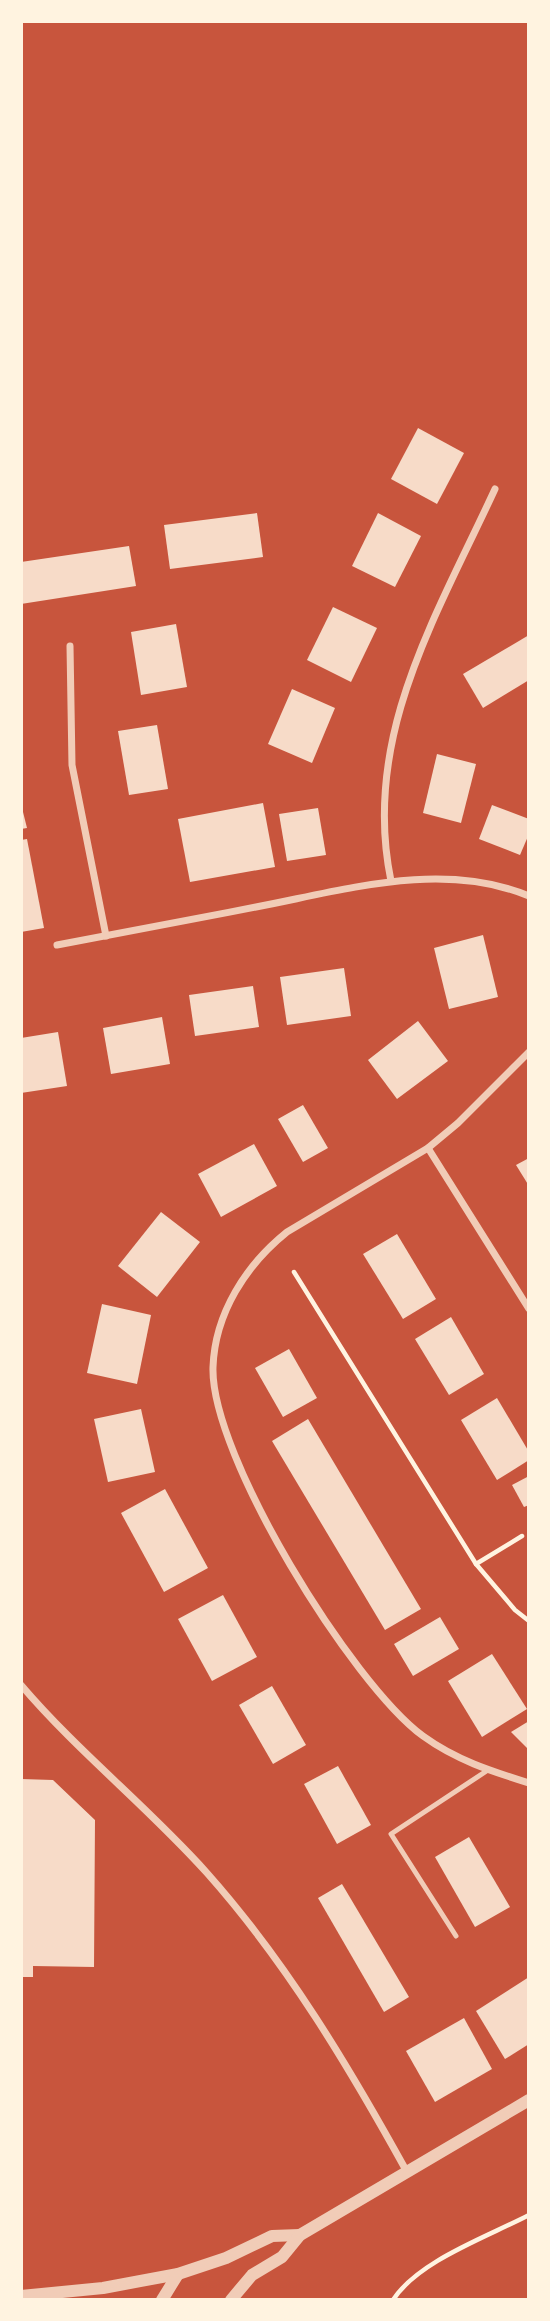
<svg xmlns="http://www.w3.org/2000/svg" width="550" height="2321" viewBox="0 0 550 2321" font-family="Commissioner,sans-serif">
<rect width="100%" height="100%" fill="#c8553d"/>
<!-- building -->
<g fill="#f7dbc8">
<path d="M418,428L464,453L437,504L391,479Z"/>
<path d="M257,513L263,557L170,569L164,525Z"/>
<path d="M378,513L421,536L395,587L352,566Z"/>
<path d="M129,546L136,586L21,604V562Z"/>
<path d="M333,607L377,628L351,682L307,660Z"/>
<path d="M176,624L187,687L141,695L131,632Z"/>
<path d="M529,635V680L483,708L463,674Z"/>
<path d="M292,689L335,708L312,763L268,744Z"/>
<path d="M157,725L168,789L129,795L118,731Z"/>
<path d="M437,754L476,764L461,823L423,813Z"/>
<path d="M263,803L275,867L190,882L178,819Z"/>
<path d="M21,804L27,828L21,829Z"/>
<path d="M492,805L529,819V834L520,855L479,839Z"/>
<path d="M318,808L326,855L287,861L279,814Z"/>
<path d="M27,839L44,928L21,932V840Z"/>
<path d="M483,935L498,997L449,1009L434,948Z"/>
<path d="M344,968L351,1016L287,1025L280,977Z"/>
<path d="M253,986L259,1027L195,1036L189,995Z"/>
<path d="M162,1017L170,1064L111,1074L103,1028Z"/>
<path d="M418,1021L448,1061L397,1099L368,1060Z"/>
<path d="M58,1032L67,1086L21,1093V1038Z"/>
<path d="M303,1105L328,1148L303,1162L278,1119Z"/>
<path d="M254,1144L277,1186L221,1217L198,1174Z"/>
<path d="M529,1158V1186L516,1165Z"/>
<path d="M161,1212L200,1242L157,1297L118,1266Z"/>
<path d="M397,1234L436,1299L403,1319L363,1254Z"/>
<path d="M102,1304L151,1315L137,1384L87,1373Z"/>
<path d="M451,1317L484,1374L449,1395L415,1339Z"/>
<path d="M289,1349L317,1398L283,1417L255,1368Z"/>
<path d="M497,1398L529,1452V1460L497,1480L461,1420Z"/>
<path d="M141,1409L155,1472L108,1482L94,1419Z"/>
<path d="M308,1419L421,1609L385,1630L272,1441Z"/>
<path d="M529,1476V1505L524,1507L512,1485Z"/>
<path d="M165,1489L208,1568L164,1592L121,1513Z"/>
<path d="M223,1595L257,1657L212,1681L178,1619Z"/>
<path d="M440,1617L459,1649L413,1676L394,1644Z"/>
<path d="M492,1654L527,1709L482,1737L448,1681Z"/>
<path d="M272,1686L306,1745L273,1764L239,1705Z"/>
<path d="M529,1721V1750L511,1732Z"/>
<path d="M338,1766L371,1825L337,1844L304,1784Z"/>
<path d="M21,1779L53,1780L95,1820L94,1967L33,1966V1977H21Z"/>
<path d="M469,1837L510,1907L475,1927L435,1857Z"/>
<path d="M342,1884L409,1997L384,2012L318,1898Z"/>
<path d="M529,1977V2044L505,2059L476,2011Z"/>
<path d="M464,2018L492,2069L435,2102L406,2051Z"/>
</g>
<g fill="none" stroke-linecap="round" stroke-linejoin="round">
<!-- path -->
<g stroke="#fff3e0" stroke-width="4.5">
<path d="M294,1272L476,1564"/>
<path d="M522,1536L476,1564L515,1610L529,1621"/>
<path d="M393,2300C418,2261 487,2237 529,2215"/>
</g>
<!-- service -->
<path stroke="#f1ccb7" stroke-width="5" d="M456,1936L391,1834L488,1770"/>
<!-- minor -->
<g stroke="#f1ccb7" stroke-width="7">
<path d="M70,646L72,765L106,936"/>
<path d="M391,881C361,737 437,615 495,489"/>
<path d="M57,945C124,932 190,920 256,907C345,890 442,860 529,896"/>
<path d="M529,1052L458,1123L428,1148L287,1232C246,1265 215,1313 213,1367C210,1455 352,1684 423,1736C456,1760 491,1771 529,1783"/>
<path d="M428,1148L529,1309"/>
<path d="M21,1685C78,1752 148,1807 207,1873C287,1963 349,2067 407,2172"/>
</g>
<!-- tertiary -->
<g stroke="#f1ccb7" stroke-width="12">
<path d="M21,2296L103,2288L178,2274L226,2258L272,2236L300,2235"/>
<path d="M162,2300L178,2274"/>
<path d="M231,2300L252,2275L282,2257L300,2235L529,2100"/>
</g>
</g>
<!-- border -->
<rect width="550" height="2321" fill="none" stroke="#fff3e0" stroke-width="46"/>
</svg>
